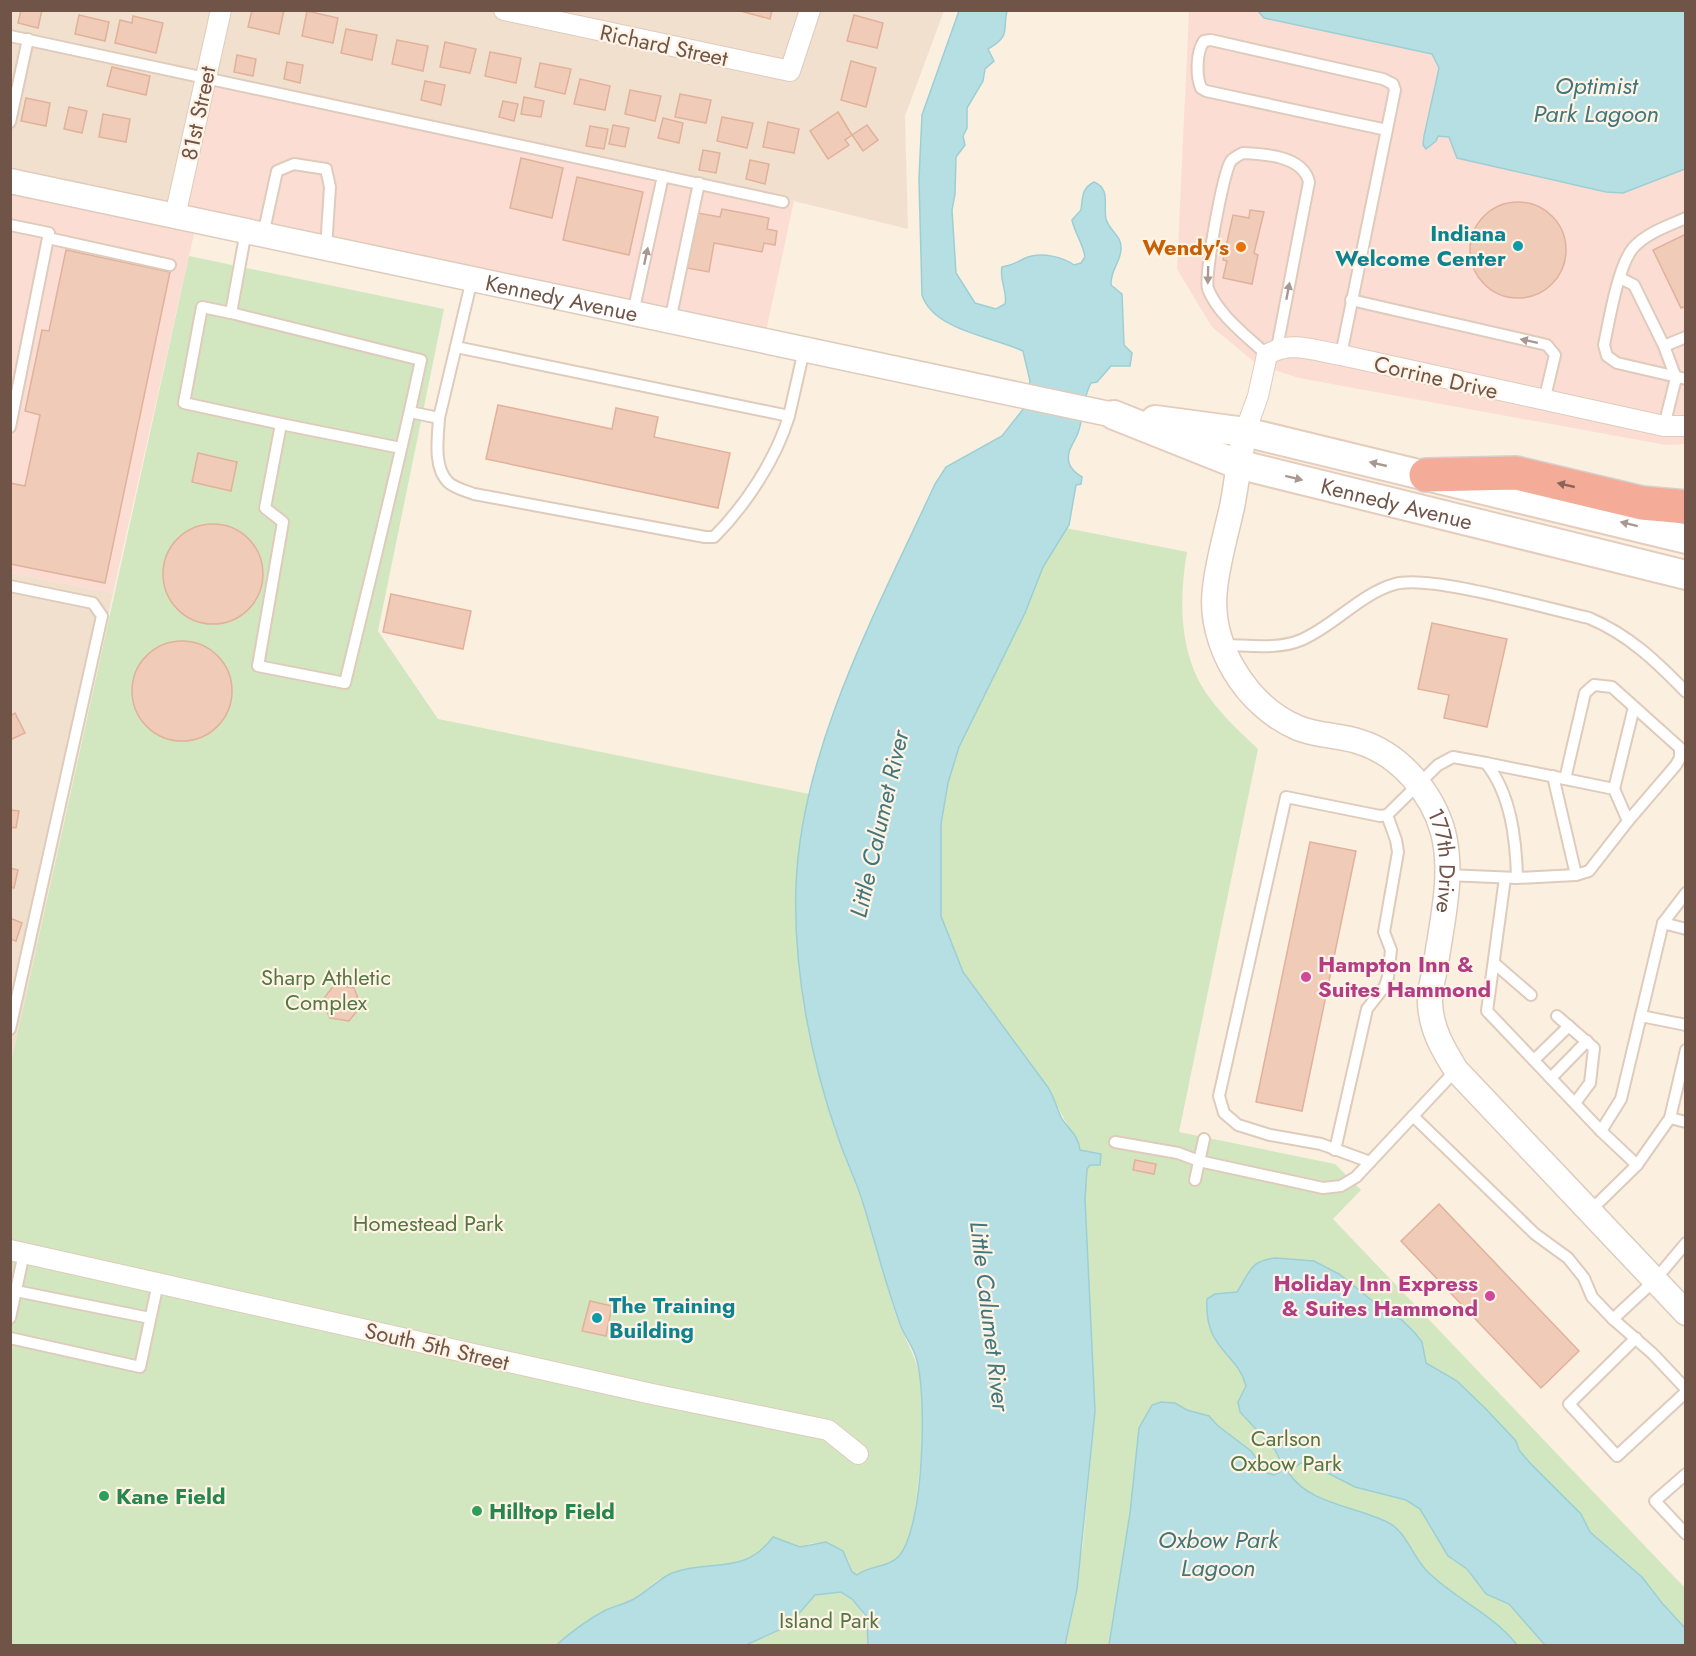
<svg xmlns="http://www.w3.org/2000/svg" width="1696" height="1656" viewBox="0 0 1696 1656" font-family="Jost,sans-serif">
<rect width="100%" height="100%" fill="#fbefe0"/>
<!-- residential -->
<g fill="#f2e0cf">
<path d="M11,11H944L905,116L908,229L659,168L212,75L181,213L11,175Z"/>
<path d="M11,573L113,593L11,1064Z"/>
</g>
<!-- commercial -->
<g fill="#fbddd4">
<path d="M1189,11H1365L1685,156V444L1666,445L1299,378L1258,365L1212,327L1177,269Z"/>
<path d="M211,74L659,168L794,201L765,336L181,213Z"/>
<path d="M10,186L196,225L113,593L11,573Z"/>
</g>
<!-- green -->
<g fill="#d2e7bf">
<path d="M189,256L444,309L378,631L438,719L809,794C789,889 797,977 820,1071C833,1127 855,1180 873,1234C883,1264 888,1297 900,1326C910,1349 919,1363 922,1389C926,1423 921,1459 917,1493C914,1513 913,1542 898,1557C888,1567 870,1566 858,1575L852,1572L848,1560L813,1543L800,1547L773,1537C742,1578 700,1559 660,1579C650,1584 644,1594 634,1599C625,1604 614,1606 604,1611C587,1620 570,1633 555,1645L11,1646V1063Z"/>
<path d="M1066,528L1187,552C1180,592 1179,637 1196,675C1209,704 1236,728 1258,749L1179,1132L1335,1164L1361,1190L1333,1219L1685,1588V1645H1065L1083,1544L1095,1411L1085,1199L1087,1169L1090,1165H1096L1086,1151L1080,1150L1047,1086L963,972L941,916L940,899L941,824L948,783L959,747L1025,613L1043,567Z"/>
<path d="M841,1592C862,1605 869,1621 868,1645L746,1646L788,1626L815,1595Z"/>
</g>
<!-- water -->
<g fill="#b6dfe3" stroke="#9ccfd4" stroke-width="1.5">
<path d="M959,11H1007C1002,30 1012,35 988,49L994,61L985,69L983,81L967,108V128L963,136L965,145L956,157L955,194L952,210L956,273L975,303L996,309L1005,304C1008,291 999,281 1002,267C1018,264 1017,261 1028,257C1042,252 1063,257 1074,265L1081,263L1085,257C1083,243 1075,234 1072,220L1081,210C1083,197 1081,189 1094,182C1111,189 1103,205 1106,219C1109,231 1122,235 1121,249C1121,262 1110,270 1111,285L1122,294L1124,345L1132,353L1130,366H1111L1097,382L1091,383C1082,399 1084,416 1078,433C1074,443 1066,451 1069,463C1071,470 1077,474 1082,477L1081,484L1076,485L1069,525L1043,567L1025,613L959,747L948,783L941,824V916L963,972L1047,1086C1054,1096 1056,1106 1061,1117C1068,1130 1078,1133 1080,1150L1101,1154L1100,1165H1090L1087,1169L1085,1199L1095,1411L1077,1589L1065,1645H868L867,1617L852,1599L841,1592L815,1595L788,1626L746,1645L555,1646C570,1633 587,1620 604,1611C614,1606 625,1604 634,1599C648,1591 657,1580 672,1573C711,1558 743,1577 773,1537L800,1547L826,1542L843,1551L852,1572L857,1575C870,1565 888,1568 899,1556C924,1528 927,1397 917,1361C914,1347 904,1336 900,1324C885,1283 875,1241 862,1200C855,1179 846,1160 839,1140C811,1062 793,969 796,886C801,748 878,608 935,484L946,467L1002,436L1024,408L1030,381L1023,351C993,337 933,330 922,295L919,179L922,115Z"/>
<path d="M1258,11H1685V169L1623,193L1606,192L1457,158L1449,137L1438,136L1436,141L1426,149L1423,145L1424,136L1439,68L1432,54L1264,18Z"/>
<path d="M1276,1258L1314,1261L1339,1274L1385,1311L1402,1320L1415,1333L1422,1342L1426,1363L1457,1381L1486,1409L1516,1441L1519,1450L1530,1463L1581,1514L1590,1532L1642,1577L1662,1603L1685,1628V1645H1545L1509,1604L1486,1594L1467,1569L1448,1556L1420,1509L1406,1500L1355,1487L1318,1468L1301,1463L1288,1472C1309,1505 1357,1506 1389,1523C1405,1531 1413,1556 1426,1570C1454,1599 1492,1613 1517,1645H1109L1130,1513L1139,1428L1152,1405L1161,1402L1175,1403L1187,1410L1209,1416L1217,1425L1251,1451L1267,1473L1274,1475L1280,1472L1283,1466L1275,1450L1240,1412L1238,1402L1246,1386C1237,1351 1204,1351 1207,1299L1215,1294L1237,1292C1250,1272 1250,1260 1276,1258Z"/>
</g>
<!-- building -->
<g fill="#efcbb8" stroke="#e1b19a" stroke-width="1.5">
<path d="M21,10H42L38,28L18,23Z"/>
<path d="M252,10H284L279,34L248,27Z"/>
<path d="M737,10H772L770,19Z"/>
<path d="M307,11L338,18L333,43L302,36Z"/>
<path d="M79,15L109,22L105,41L75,34Z"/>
<path d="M854,15L883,23L877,48L847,41Z"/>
<path d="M133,16L163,23L156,53L115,43L120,20L132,23Z"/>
<path d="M346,29L377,35L372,60L341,53Z"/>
<path d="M397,40L428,46L423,71L392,64Z"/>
<path d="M445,42L476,49L470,73L440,67Z"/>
<path d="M490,52L521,58L516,83L485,76Z"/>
<path d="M237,55L256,59L253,76L234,72Z"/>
<path d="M851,61L876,68L866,107L841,100Z"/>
<path d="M287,62L303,65L300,83L284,79Z"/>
<path d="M540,63L571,69L565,94L535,87Z"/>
<path d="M112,67L150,76L146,95L107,86Z"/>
<path d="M580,79L610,86L605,110L574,104Z"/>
<path d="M425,81L445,85L441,105L421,100Z"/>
<path d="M630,90L661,96L655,121L625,114Z"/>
<path d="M680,94L711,100L706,123L675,117Z"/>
<path d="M524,97L544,101L541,117L521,114Z"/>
<path d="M26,98L50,103L46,126L21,121Z"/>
<path d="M503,101L518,104L514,121L499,117Z"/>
<path d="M69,107L87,111L82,133L64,129Z"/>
<path d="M838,112L852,135L845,140L849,145L828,159L810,131Z"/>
<path d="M103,114L130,119L126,142L99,137Z"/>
<path d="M722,117L753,123L747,148L717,141Z"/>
<path d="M663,118L683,123L679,143L658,138Z"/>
<path d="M768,122L799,129L794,153L763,147Z"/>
<path d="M613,125L629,128L625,147L609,144Z"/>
<path d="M867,125L878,140L863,151L852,135Z"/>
<path d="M590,126L608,129L604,149L586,146Z"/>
<path d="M703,150L720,153L716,173L699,170Z"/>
<path d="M521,158L563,168L552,218L510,208Z"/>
<path d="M750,160L769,164L765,184L746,179Z"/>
<path d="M577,177L643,192L629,255L563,240Z"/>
<circle cx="1518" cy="250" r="48"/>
<path d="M722,209L769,218L767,229L777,231L775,245L764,243L762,252L714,243L709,272L687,268L698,213L720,217Z"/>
<path d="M1250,210L1264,212L1254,253L1258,255L1252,284L1223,278L1227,261L1223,260L1233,215L1249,218Z"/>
<path d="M1686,234V306L1681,308L1653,250Z"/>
<path d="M66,250L170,272L105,583L10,564V483L25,486L40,415L25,411L42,330L49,331Z"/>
<path d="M498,405L612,429L616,408L658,417L654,437L730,453L718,508L486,459Z"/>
<path d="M198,453L237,462L231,491L192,482Z"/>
<circle cx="213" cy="574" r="50"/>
<path d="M391,594L471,611L463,649L383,632Z"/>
<path d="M1432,623L1507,639L1487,727L1444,718L1449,695L1418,689Z"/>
<circle cx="182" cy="691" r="50"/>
<path d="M15,713L25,733L10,740V716Z"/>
<path d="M10,810L19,811L16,828L10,827Z"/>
<path d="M1310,842L1356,851L1302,1111L1256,1102Z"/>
<path d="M10,868L18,870L14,888L10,887Z"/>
<path d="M10,918L22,923L16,941L10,939Z"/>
<path d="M334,985L354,988L361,1006L349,1021L330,1018L322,1001Z"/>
<path d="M1135,1160L1156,1164L1154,1174L1133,1170Z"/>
<path d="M1439,1204L1579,1351L1541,1388L1401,1241Z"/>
<path d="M590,1301L612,1306L606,1336L582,1331Z"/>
</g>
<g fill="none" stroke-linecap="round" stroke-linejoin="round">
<!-- service casing -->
<g stroke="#decbbc" stroke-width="14">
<g id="service">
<path d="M10,36L783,202"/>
<path d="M10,122L28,39"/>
<path d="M1686,218C1668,226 1646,233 1633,248C1618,266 1609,321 1604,345L1607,356L1617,363L1686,379"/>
<path d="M10,225L49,233L10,427"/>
<path d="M246,231L231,313L202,307L184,403L281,424"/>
<path d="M263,235L277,171L294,164L326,169L330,187L326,248"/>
<path d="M48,238L170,265"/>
<path d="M1620,278L1634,285L1664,346L1676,378L1664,426"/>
<path d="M1351,300L1547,345L1555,355L1544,401"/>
<path d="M231,313L421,360C398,468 371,575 345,683L258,666L283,522L265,508L281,424L401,448"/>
<path d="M633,313L663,176"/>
<path d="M670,321L699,183"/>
<path d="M1664,346L1686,337"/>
<path d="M456,347L789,416L804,350"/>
<path d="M1267,355C1247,336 1219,316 1208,289C1204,277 1223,172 1231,161C1233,158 1239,155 1243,153C1265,154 1303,156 1309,182L1277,348"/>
<path d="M1341,355L1395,90L1393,84L1383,79L1211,40L1204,41C1196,52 1196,76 1201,88L1206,91L1387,130"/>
<path d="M410,412L439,418L472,279"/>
<path d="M439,418C438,438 433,467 448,482C454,488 466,491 474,494L705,537H714C746,505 776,459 789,416"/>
<path d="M10,586L93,603L102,616L10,1029"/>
<path d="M1223,645C1247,645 1278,650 1301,640C1334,626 1360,594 1395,584C1430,574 1548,609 1589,618C1629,635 1656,661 1686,692"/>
<path d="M1486,763L1614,789L1628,821L1589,871L1576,875L1517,878"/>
<path d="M1553,776L1576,875"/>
<path d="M1565,779L1585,693L1594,685L1612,687L1680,748V758L1676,765L1628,821"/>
<path d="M1614,789L1634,707"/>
<path d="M1505,878L1487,1011L1601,1131"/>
<path d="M1663,923L1686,929"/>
<path d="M1494,963L1531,995"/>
<path d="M1557,1016L1594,1048L1590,1083L1575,1103"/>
<path d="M1641,1016L1686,1025"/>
<path d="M1534,1060L1569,1026"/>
<path d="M1551,1078L1587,1041"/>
<path d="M1413,1116L1535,1234L1568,1258L1584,1278L1592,1297L1613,1319L1655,1280L1686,1243"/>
<path d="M1670,1118L1686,1122"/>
<path d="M1115,1142L1178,1153L1199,1161L1323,1188L1341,1186L1356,1177L1456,1070"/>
<path d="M1335,1150L1367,1009L1385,986L1388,977L1391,950L1384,932L1398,852L1396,840L1387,815"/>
<path d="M1370,1162L1321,1144L1270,1135L1238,1125L1224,1113L1219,1096L1286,797L1380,816L1387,815L1438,765L1453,757L1486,763C1511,794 1516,839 1517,878L1447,875"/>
<path d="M1637,1165L1601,1131L1621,1099L1663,923L1686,893"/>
<path d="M1195,1180L1204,1139"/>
<path d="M1590,1211L1637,1165L1670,1118L1686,1050"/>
<path d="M16,1291L150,1318"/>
<path d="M10,1318L24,1253"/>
<path d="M1613,1319L1653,1354L1686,1389"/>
<path d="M10,1338L140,1367L158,1283"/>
<path d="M1636,1338L1569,1404L1617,1456L1686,1392"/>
<path d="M1686,1474L1655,1501L1686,1534"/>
</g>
</g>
<!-- minor casing -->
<g stroke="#decbbc" stroke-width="22">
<g id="minor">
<path d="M504,10L790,71L810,10"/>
<path d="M175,216L221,10"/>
<path d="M1245,432L1258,396L1267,355C1289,340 1316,351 1341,355L1664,426H1686"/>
<path d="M10,1250L652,1394L828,1430L858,1454"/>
</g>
</g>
<!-- tertiary casing -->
<g stroke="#decbbc" stroke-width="27">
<g id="tertiary">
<path id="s1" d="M10,181L1114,415"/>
<path id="s2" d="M1245,432C1239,457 1237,482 1232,507C1226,534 1218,561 1215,588C1208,644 1246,706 1298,728C1317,736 1340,735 1360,742C1399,754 1432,792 1443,832C1454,874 1442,921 1436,963C1434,976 1429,991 1430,1003C1431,1029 1443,1049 1456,1070L1686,1313"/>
</g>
</g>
<!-- secondary casing -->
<g stroke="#e5cdbd" stroke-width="32">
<g id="secondary">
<path id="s3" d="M1114,415L1237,464L1686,575"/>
<path d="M1155,420L1245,432L1686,539"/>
</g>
</g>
<!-- motorway casing -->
<g stroke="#d7cfcc" stroke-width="36">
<path id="motorway" d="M1426,475L1516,473L1642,503L1686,507"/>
</g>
<!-- service -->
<use href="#service" stroke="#fff" stroke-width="10"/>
<!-- minor -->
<use href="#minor" stroke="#fff" stroke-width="20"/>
<!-- tertiary -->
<use href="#tertiary" stroke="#fff" stroke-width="24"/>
<!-- secondary -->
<use href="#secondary" stroke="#fff" stroke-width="28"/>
<!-- motorway -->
<use href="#motorway" stroke="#f4ab98" stroke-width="33"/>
</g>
<!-- one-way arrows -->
<defs><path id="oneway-solid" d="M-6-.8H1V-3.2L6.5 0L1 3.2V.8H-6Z" transform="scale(1.5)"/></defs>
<g fill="#a99891">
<use href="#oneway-solid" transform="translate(646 256) rotate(-78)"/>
<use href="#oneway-solid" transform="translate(1208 275) rotate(91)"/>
<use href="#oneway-solid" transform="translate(1288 291) rotate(-79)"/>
<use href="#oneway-solid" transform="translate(1529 341) rotate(-168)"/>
<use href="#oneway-solid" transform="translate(1378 464) rotate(-167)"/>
<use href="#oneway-solid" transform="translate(1294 478) rotate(14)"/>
<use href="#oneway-solid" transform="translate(1629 524) rotate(-166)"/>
</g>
<use fill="#8a6558" href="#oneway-solid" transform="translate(1566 485) rotate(-167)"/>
<!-- markers -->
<g fill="#0f9aa8" stroke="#fef3e5" stroke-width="2">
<circle cx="1518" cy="246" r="6"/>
<circle cx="597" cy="1318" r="6"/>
</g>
<circle fill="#e8710a" stroke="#fef3e5" stroke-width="2" cx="1241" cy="247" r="6"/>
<g fill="#d1479c" stroke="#fef3e5" stroke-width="2">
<circle cx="1306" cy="977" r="6"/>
<circle cx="1490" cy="1296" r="6"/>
</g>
<g fill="#2e9e5b" stroke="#fef3e5" stroke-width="2">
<circle cx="104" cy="1496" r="6"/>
<circle cx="477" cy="1511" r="6"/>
</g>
<g text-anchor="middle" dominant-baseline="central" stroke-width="4.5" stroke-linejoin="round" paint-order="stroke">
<!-- street labels -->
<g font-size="22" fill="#705448" stroke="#fef3e5">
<text transform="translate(664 45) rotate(12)">Richard Street</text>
<text transform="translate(198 113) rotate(-78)">81st Street</text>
<text stroke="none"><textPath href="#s1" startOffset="564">Kennedy Avenue</textPath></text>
<text transform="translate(1436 377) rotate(13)">Corrine Drive</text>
<text stroke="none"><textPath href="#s3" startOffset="297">Kennedy Avenue</textPath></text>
<text stroke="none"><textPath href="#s2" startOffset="552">177th Drive</textPath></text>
<text transform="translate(437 1346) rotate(13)">South 5th Street</text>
</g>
<!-- culture labels -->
<g font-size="22" font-weight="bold" fill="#0d838f" stroke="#fef3e5" text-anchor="end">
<text x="1506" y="233">Indiana<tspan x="1506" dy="25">Welcome Center</tspan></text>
<text x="609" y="1305" text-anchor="start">The Training<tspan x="609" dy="25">Building</tspan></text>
</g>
<!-- food labels -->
<g font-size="22" font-weight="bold" fill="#c56008" stroke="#fef3e5" text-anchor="end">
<text x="1229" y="247">Wendy's</text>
</g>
<!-- hotel labels -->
<g font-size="22" font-weight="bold" fill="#b23c85" stroke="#fef3e5" text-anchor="start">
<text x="1318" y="964">Hampton Inn &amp;<tspan x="1318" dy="25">Suites Hammond</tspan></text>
<text x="1478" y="1283" text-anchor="end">Holiday Inn Express<tspan x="1478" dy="25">&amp; Suites Hammond</tspan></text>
</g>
<!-- park labels -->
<g font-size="22" fill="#547642" stroke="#fef3e5">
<text x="326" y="977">Sharp Athletic<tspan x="326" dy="25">Complex</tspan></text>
<text x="428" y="1223">Homestead Park</text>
<text x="1286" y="1438">Carlson<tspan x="1286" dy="25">Oxbow Park</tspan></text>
<text x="829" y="1620">Island Park</text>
</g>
<!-- leisure labels -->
<g font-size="22" font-weight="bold" fill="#27864d" stroke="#fef3e5" text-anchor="start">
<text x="116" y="1496">Kane Field</text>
<text x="489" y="1511">Hilltop Field</text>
</g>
<!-- water labels -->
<g font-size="24" font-style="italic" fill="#40767c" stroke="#fef3e5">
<text x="1596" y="85">Optimist<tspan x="1596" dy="28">Park Lagoon</tspan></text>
<text transform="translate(879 824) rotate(-77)">Little Calumet River</text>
<text transform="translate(990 1316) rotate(83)">Little Calumet River</text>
<text x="1218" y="1539">Oxbow Park<tspan x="1218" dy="28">Lagoon</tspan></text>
</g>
</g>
<!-- border -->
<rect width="1696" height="1656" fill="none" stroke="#705448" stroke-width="24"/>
</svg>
